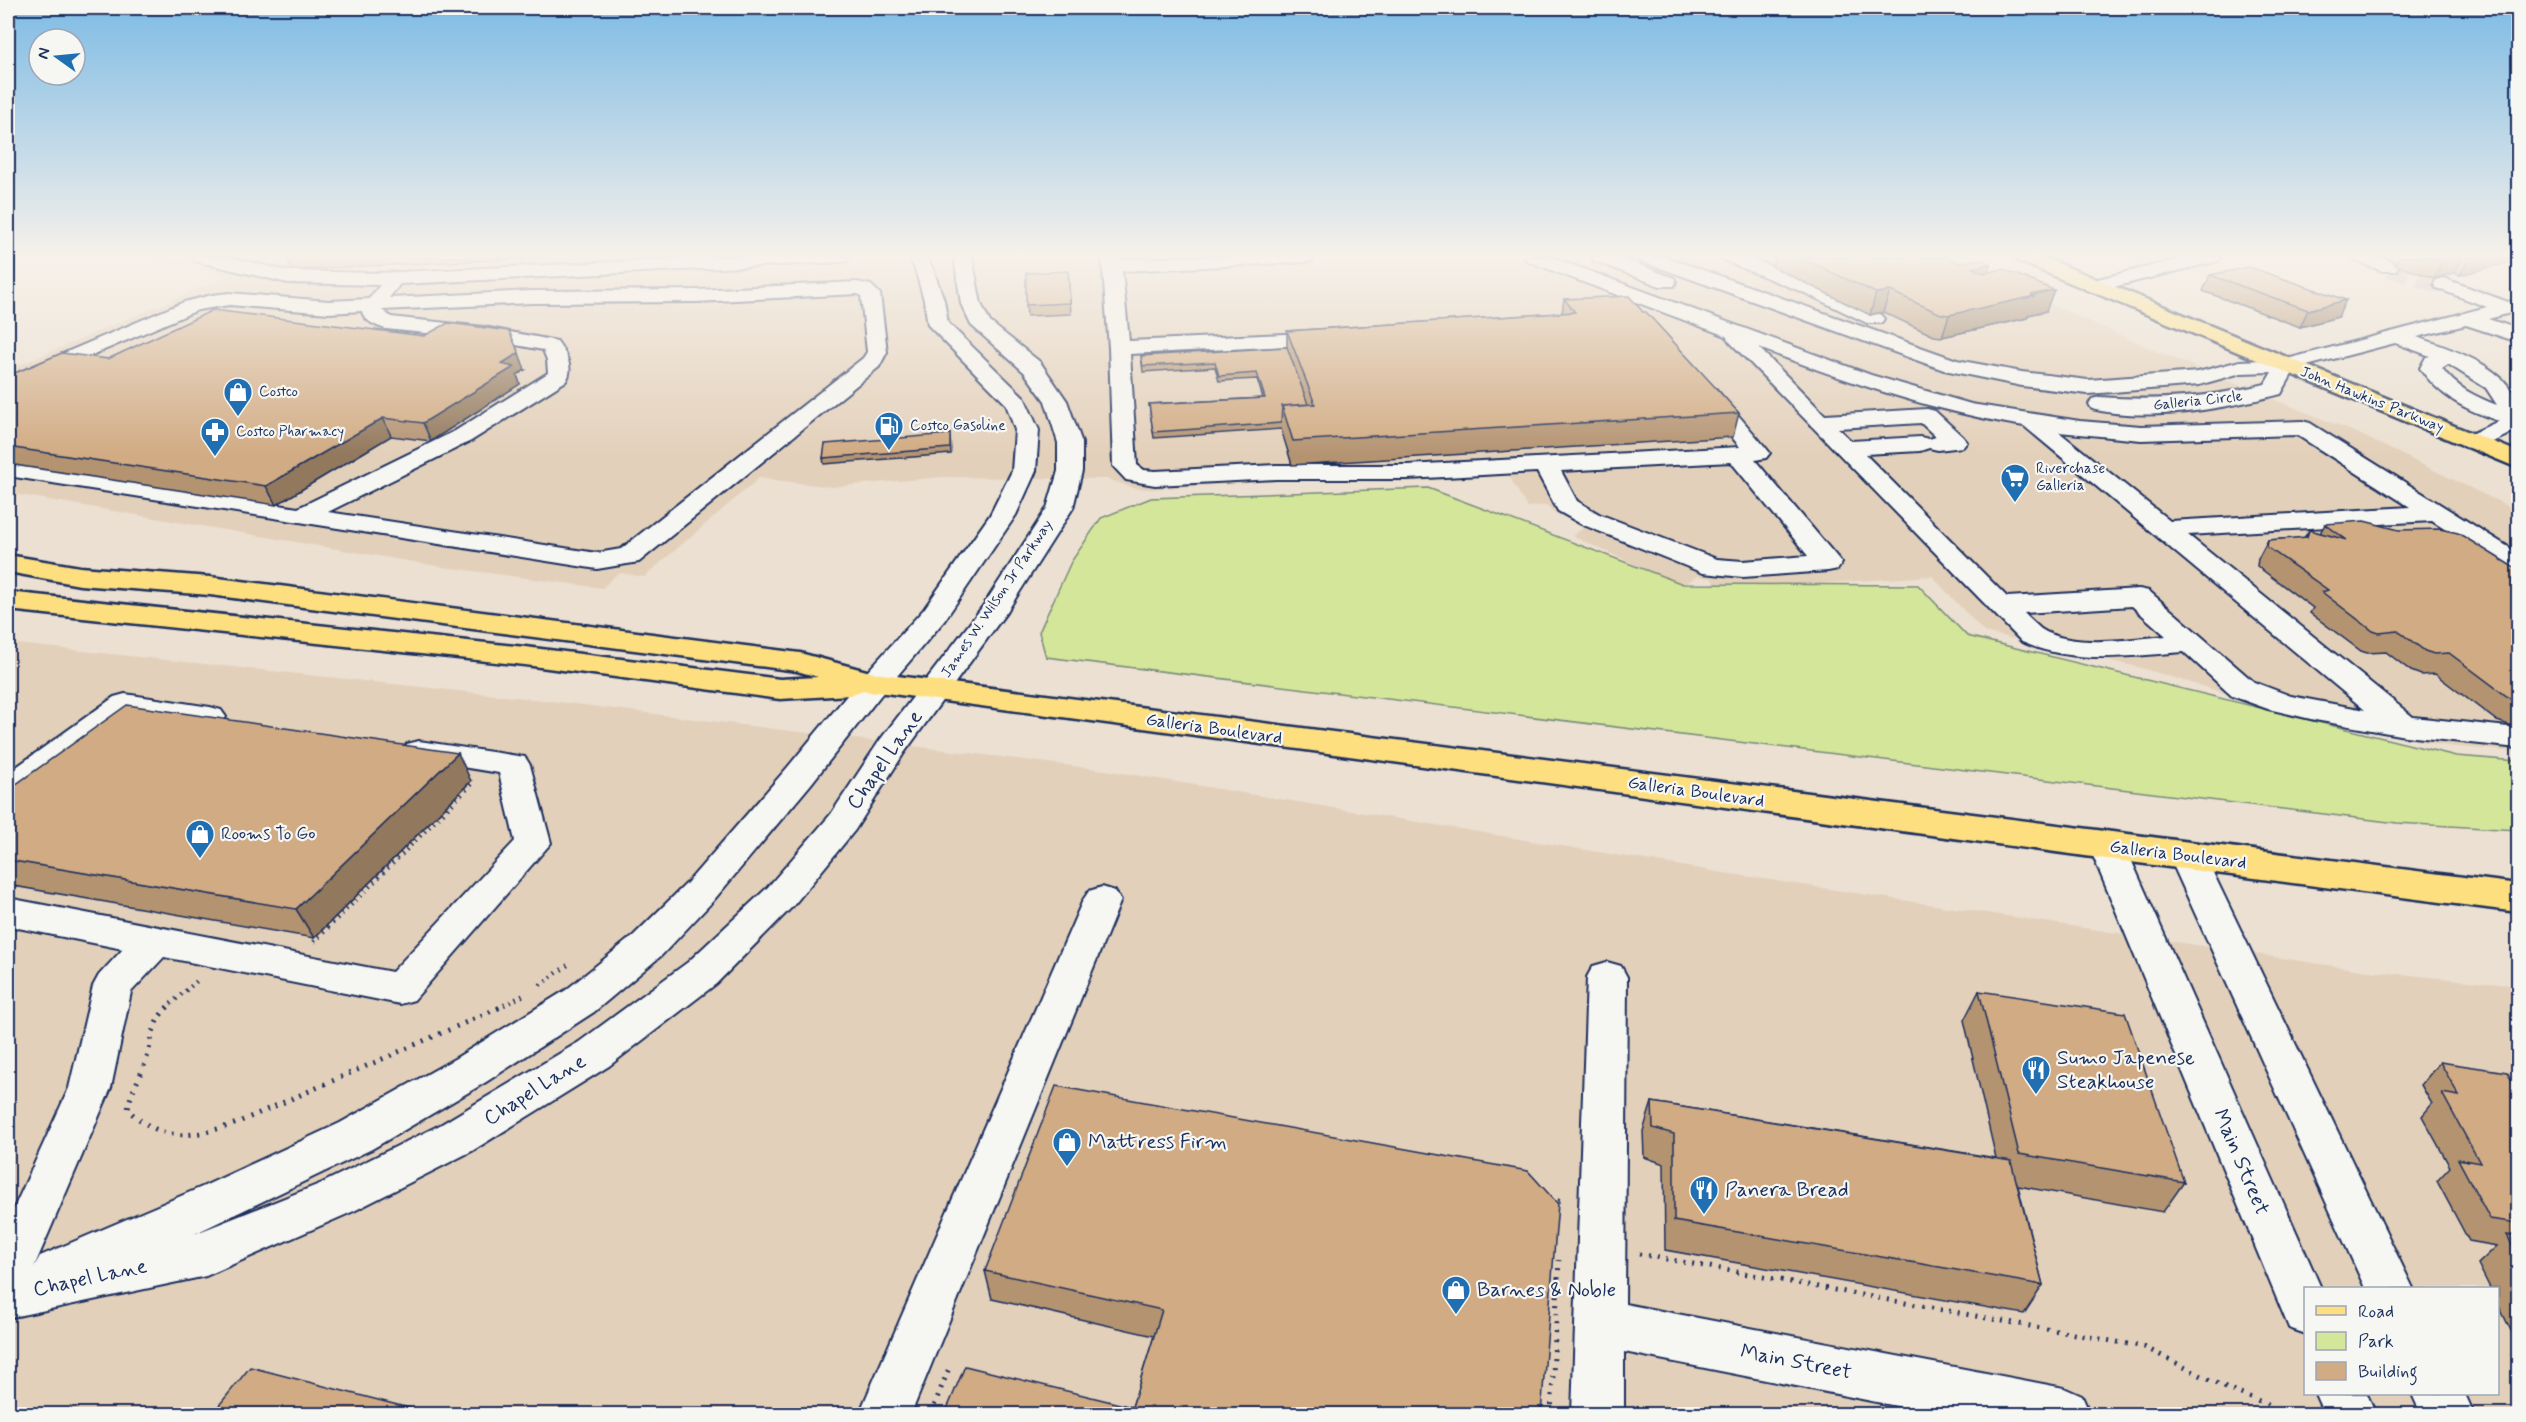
<svg xmlns="http://www.w3.org/2000/svg" width="2526" height="1422" viewBox="0 0 2526 1422" font-family="Mynerve,sans-serif">
<rect width="100%" height="100%" fill="#ebe0d1"/>
<filter id="ink" filterUnits="userSpaceOnUse"><feTurbulence type="fractalNoise" baseFrequency=".0167" numOctaves="2"/><feDisplacementMap in="SourceGraphic" scale="12" xChannelSelector="R" yChannelSelector="G"/><feConvolveMatrix kernelMatrix="1 2 1 2 8 2 1 2 1" color-interpolation-filters="sRGB"/></filter>
<g filter="url(#ink)">
<!-- built -->
<g fill="#e3d0ba" fill-rule="evenodd">
<path d="M144,257H1945L2158,352L2357,433L2518,511V752L2447,746L2311,719L2138,667L1984,632L1932,576L1720,590L1711,578L1697,576L1682,586L1572,536L1585,527L1553,512L1547,505L1527,507L1509,476L1405,482L1292,480L1152,489L1134,488L1107,479L943,477L831,487L759,478L644,577L621,573L616,575L602,588L443,567L8,493V370L228,276Z"/>
<path d="M8,643L543,700L1105,770L1724,873L2360,970L2518,986V1414H8ZM2306,1288H2498V1394H2306Z"/>
</g>
<!-- green -->
<path fill="#d4e699" stroke="#788a7c" stroke-width="1.5" d="M1428,488L1683,584L1918,585L1967,636L2456,756L2518,761V830L2397,823L1046,657L1039,632L1071,562L1101,518L1151,498Z"/>
<g fill="none" stroke-linecap="round" stroke-linejoin="round">
<!-- minor-tunnel -->
<path stroke="#c1bdba" stroke-width="21" stroke-dasharray="21 10" stroke-linecap="butt" d="M2389,267L2443,284"/>
<!-- minor casing -->
<g stroke="#1b2f5e" stroke-width="4">
<g id="minor">
<path d="M192,257H227L288,271L378,273L717,257H850L847,261L841,262L400,284L389,298L531,291L696,290L857,282L871,285L880,294L887,352L879,367L639,562L597,569L8,476V462L298,508L455,431L548,373L547,360L543,350L484,339L386,329C377,327 363,320 362,311L329,313L229,305L198,310L8,391V377L184,302L212,295L229,293L329,301L369,299L380,285L288,283L195,261ZM858,294L861,296L867,352L863,358L621,549L597,553L328,512L471,441L566,381C575,367 565,352 557,341L484,327L391,317L382,310L531,303L696,302Z"/>
<path d="M908,257H926L933,269L944,300L948,323L1024,397L1039,430L1036,471L1016,515L944,621L880,696L811,784L713,901L662,955L594,1012L486,1082L372,1149L194,1234L322,1183L440,1125L579,1042L688,962L767,888L831,814L880,740L983,606L1047,508L1058,471V443L1045,401L1024,372L971,325L961,304L954,257H972L981,304L990,322L1040,362L1067,401L1082,443V471L1073,508L1008,610L904,753L855,830L793,906L716,984L609,1066L472,1151L354,1211L206,1276L8,1318V1221L69,1088L93,986L99,975L123,949L8,926V898L392,972L515,841L499,773L407,758L403,751L407,744L419,741L525,757L530,765L551,843L414,1000L400,1004L164,957L131,992L111,1088L34,1267L40,1256L202,1187L340,1123L456,1058L566,990L634,935L687,883L787,768L858,682L924,609L990,515L1012,471L1015,430L1006,404L928,325L924,300L915,269Z"/>
<path d="M1102,257H1120V260L1180,257H1315L1312,261L1306,262L1122,271L1129,341L1329,332L1336,334L1339,338L1336,342L1329,344L1130,354L1137,465L1144,470L1155,471L1276,465H1407L1740,447L1697,394L1700,389L1708,387L1716,389L1766,448L1770,453L1766,458L1755,460L1842,563L1838,569L1828,571L1743,577L1703,573L1581,524L1558,511L1537,472L1407,479H1276L1155,485L1126,480L1113,466L1109,348ZM1731,462L1808,556L1743,561L1717,559L1599,514L1577,501L1561,471Z"/>
<path d="M1524,257H1551L1871,375L1971,404L2080,421L2141,426L2302,421L2310,423L2518,553V572L2508,570L2432,521L2188,535L2413,717L2518,728V748L2405,736L2315,720L2268,709L2232,696L2184,652C2129,656 2074,665 2022,642L1729,341L1726,336L1527,261ZM1759,348C1846,381 1932,411 2024,426L2365,710L2291,696L2254,682L2149,591L2139,589L2007,597L1865,454L1920,451L1929,448L1938,450L1963,447L1967,442L1963,437L1935,411L1927,409L1825,415ZM1921,423L1936,437L1929,439L1920,437L1851,441L1838,428ZM2059,432L2141,440L2297,435L2410,507L2170,521ZM2132,606L2166,636C2131,639 2071,649 2041,629C2035,624 2029,618 2024,613Z"/>
<path d="M1591,257H1618L1674,278L1676,282L1674,286H1660L1594,261Z"/>
<path d="M1638,257H1666L1957,360L2022,372L2088,380L2198,372L2240,361L2287,359L2487,307L2436,288L2434,284L2436,280L2443,278L2508,302L2518,299V311L2488,319L2518,329V342L2466,325L2417,337C2451,349 2518,369 2518,413C2518,428 2516,431 2503,437C2490,443 2478,451 2464,447L2460,442L2464,437L2499,421C2466,410 2440,397 2420,368L2426,357L2430,356L2395,343L2295,369L2281,394C2226,408 2148,423 2092,409L2089,404L2092,399L2100,397C2156,401 2210,398 2265,384L2272,372L2241,373L2199,385L2088,394L2022,386L1944,370L1641,261ZM2448,364L2486,388L2497,405C2476,397 2455,387 2442,368Z"/>
<path d="M1722,257H1748L1819,285L1881,315L1884,319L1881,323H1867L1805,293L1725,261Z"/>
<path d="M2188,257H2221L2218,261L2093,292L2086,290L2083,286L2086,282Z"/>
<path d="M2353,257C2368,257 2388,254 2398,267L2396,271H2382L2356,261Z"/>
<path d="M125,694L210,707L221,710L226,717L221,724L210,727L131,715L20,797L8,800V773L114,697Z"/>
<path d="M2107,834L2120,837L2125,846L2321,1288H2306V1334L2289,1328L2089,846L2094,837Z"/>
<path d="M2187,844L2200,847L2205,856L2413,1288H2365L2169,856L2174,847Z"/>
<path d="M1102,887L1115,891L1121,900L911,1414H859L1083,900L1089,891Z"/>
<path d="M1607,962L1621,966L1627,977L1625,1304L2064,1388L2082,1396L2090,1414H1937L1624,1352V1414H1572L1587,977L1593,966Z"/>
<path d="M2315,1394H2367L2376,1414H2324Z"/>
<path d="M2412,1394H2465L2474,1414H2421Z"/>
</g>
</g>
<!-- major casing -->
<g stroke="#1b2f5e" stroke-width="5">
<g id="major">
<path d="M2016,257H2043L2518,452V468L2018,261Z"/>
<path d="M874,673L2518,884V912L2107,859L863,690L858,683L863,676Z"/>
</g>
</g>
<!-- highway casing -->
<g stroke="#1b2f5e" stroke-width="5">
<path id="highway" d="M8,555L80,567L210,577L800,653L885,676L890,683L885,690L874,693L863,690L850,695L780,699L525,665L8,610V592L525,647L780,679L818,677L797,671L210,595L80,585L8,572Z"/>
</g>
<!-- path-far1 -->
<g stroke="#1b2f5e" stroke-width="4.5" stroke-dasharray="1.5 5" stroke-linecap="butt">
<path d="M314,942L472,784"/>
<path d="M540,985L568,965"/>
<path d="M166,1008L198,980"/>
<path d="M498,1008L526,994"/>
</g>
<!-- path -->
<g stroke="#1b2f5e" stroke-width="5" stroke-dasharray="2 7" stroke-linecap="butt">
<path d="M168,1007C149,1024 153,1045 144,1066C138,1082 130,1093 128,1110C164,1143 190,1138 234,1124L501,1007"/>
<path d="M1549,1199L1562,1201V1204"/>
<path d="M1639,1254L2144,1347L2230,1390L2270,1405V1414"/>
<path d="M931,1414L949,1368"/>
<path d="M1551,1414L1559,1260"/>
</g>
<!-- minor -->
<use href="#minor" fill="#f6f6f2" fill-rule="evenodd"/>
<!-- major -->
<use href="#major" fill="#fedf80" fill-rule="evenodd"/>
<!-- highway -->
<use href="#highway" fill="#fedf80" fill-rule="evenodd"/>
</g>
<!-- wall -->
<g fill="#b49371" stroke="#1b2f5e" stroke-width="1.5">
<path d="M287,257H553L292,270Z"/>
<path d="M1775,257H1946L1959,263L2046,311L2028,315L2027,318L1942,337L1934,336L1883,312L1870,315L1773,267Z"/>
<path d="M2399,257H2518L2460,275L2454,273L2434,278L2395,265Z"/>
<path d="M1068,271L1071,314L1027,316L1026,305Z"/>
<path d="M2210,275L2338,317L2300,327L2203,291Z"/>
<path d="M1564,299L1643,312L1739,413L1733,437L1292,465L1281,429L1154,438L1149,404L1263,398L1257,379L1219,381L1215,367L1143,372L1141,356L1287,347V331L1562,313Z"/>
<path d="M108,359L525,370L517,375L520,384L431,441L391,436L276,505L8,464V376Z"/>
<path d="M950,434L951,454L824,464L823,458Z"/>
<path d="M2325,524L2518,570V724L2509,725L2497,721L2435,674L2421,675L2411,671L2386,652L2367,653L2361,651L2310,613L2313,608L2257,566L2258,559L2268,540L2304,538L2309,530L2320,533Z"/>
<path d="M471,781L314,938L8,885V790Z"/>
<path d="M1979,991L2184,1182L2163,1212L2018,1186L2043,1285L2024,1314L1665,1250L1664,1164L1644,1157L1643,1131L1652,1102L1996,1158L1964,1020Z"/>
<path d="M2440,1062L2518,1091V1345L2498,1304V1288H2490L2478,1264L2497,1246L2469,1241L2437,1181L2450,1167L2422,1116L2432,1104L2421,1085Z"/>
<path d="M1528,1171L1132,1407L1154,1336L992,1299L985,1271Z"/>
</g>
<!-- shaded-wall -->
<g fill="#92785c" stroke="#1b2f5e" stroke-width="1.5">
<path d="M2462,257L2454,273L2434,278L2442,262Z"/>
<path d="M2476,257H2518V260L2460,275L2469,259Z"/>
<path d="M1991,264L1984,284L1972,268Z"/>
<path d="M2054,290L2046,311L2028,315L2027,318L1942,337L1949,315Z"/>
<path d="M1890,291L1883,312L1870,315L1876,293Z"/>
<path d="M2346,300L2338,317L2300,327L2308,310Z"/>
<path d="M519,353L525,370L517,375L520,384L431,441L423,423L501,364Z"/>
<path d="M383,418L391,436L276,505L266,486Z"/>
<path d="M458,753L471,781L314,938L296,909Z"/>
</g>
<!-- building -->
<g fill="#d1ab83" stroke="#1b2f5e" stroke-width="1.5">
<path d="M1799,257H1946L1959,263L1979,259L1991,264L1972,268L1984,273L2003,269L2054,290L2031,295L2035,296L1949,315L1941,314L1890,291L1876,293Z"/>
<path d="M2427,257H2461L2442,262Z"/>
<path d="M2249,267L2346,300L2308,310L2210,275Z"/>
<path d="M1068,271L1070,303L1026,305V273Z"/>
<path d="M1629,296L1643,312H1646L1739,413L1293,441L1282,406L1315,404L1287,331L1575,312L1564,299Z"/>
<path d="M213,310L424,336L448,323L509,331L519,353L501,364L514,367L423,423L383,418L266,486L8,447V376L62,353L108,359Z"/>
<path d="M1287,347L1308,404L1282,406L1281,423L1153,432L1149,404L1265,398L1257,373L1219,376L1215,362L1143,366L1141,356Z"/>
<path d="M950,434V448L823,458L825,444Z"/>
<path d="M2364,521L2399,530L2440,529L2458,533L2518,570V702L2512,700L2449,653L2434,654L2425,651L2398,631L2379,633L2373,631L2322,592L2328,590L2267,547L2268,540L2307,537L2309,530L2347,540L2325,524Z"/>
<path d="M127,705L458,753L296,909L8,860V790Z"/>
<path d="M1979,991L2125,1013L2184,1182L2019,1154Z"/>
<path d="M2440,1062L2507,1072L2518,1091V1223L2490,1219L2458,1159L2480,1163L2442,1093L2459,1096Z"/>
<path d="M1056,1086L1528,1171L1558,1204L1541,1414H945L965,1366L1132,1407L1162,1310L985,1271Z"/>
<path d="M1652,1102L2011,1161L2043,1285L1674,1221V1134L1653,1128Z"/>
<path d="M2507,1235L2518,1237V1257Z"/>
<path d="M250,1367L417,1410L414,1414H212Z"/>
</g>
</g>
<!-- sky -->
<linearGradient id="sky" x2="0" y2="1"><stop stop-color="#7ebbe5"/><stop offset="0.56" stop-color="#f6f1ea"/><stop offset="1" stop-color="#f6f1ea" stop-opacity="0"/></linearGradient>
<rect width="2526" height="456" fill="url(#sky)"/>
<!-- icons -->
<defs>
<g id="shop-pin" transform="scale(1.5)"><path d="M0 17L-7.5 6A9.5 9.5 0 1 1 7.5 6Z" fill="#1f6fb2" stroke="#f6f6f2"/><path d="M-5-2.5h2.3a2.7 3.5 0 0 1 5.4 0H5L5.5 6h-11ZM-1.5-2.5h3a1.5 2.3 0 0 0-3 0Z" fill="#fff"/></g>
<g id="fuel-pin" transform="scale(1.5)"><path d="M0 17L-7.5 6A9.5 9.5 0 1 1 7.5 6Z" fill="#1f6fb2" stroke="#f6f6f2"/><path d="M-5.5-6h7V0h2V4h1.3V-2.5L3-4.5l.8-.8L6-3V5H2.5V1h-1V6h-7ZM-4.2-4.7v3.2H.2V-4.7Z" fill="#fff"/></g>
<g id="pharmacy-pin" transform="scale(1.5)"><path d="M0 17L-7.5 6A9.5 9.5 0 1 1 7.5 6Z" fill="#1f6fb2" stroke="#f6f6f2"/><path d="M-2-6h4v4h4v4h-4v4h-4v-4h-4v-4h4Z" fill="#fff"/></g>
<g id="supermarket-pin" transform="scale(1.5)"><path d="M0 17L-7.5 6A9.5 9.5 0 1 1 7.5 6Z" fill="#1f6fb2" stroke="#f6f6f2"/><path d="M-6-5.5h2.5l.6 2H6L4.5 2H-2.5L-4.4-4H-6ZM-1.5 3.2a1.3 1.3 0 1 0 .1 0ZM3 3.2a1.3 1.3 0 1 0 .1 0Z" fill="#fff"/></g>
<g id="restaurant-pin" transform="scale(1.5)"><path d="M0 17L-7.5 6A9.5 9.5 0 1 1 7.5 6Z" fill="#1f6fb2" stroke="#f6f6f2"/><path d="M-5-6h1v4h1v-4h1v4h1v-4h1v5L-1.5 .5V6h-2V.5L-5-1ZM5-6V6H3V1.5H1.5Q1.5-4 5-6Z" fill="#fff"/></g>
</defs>
<g fill-rule="evenodd">
<use href="#shop-pin" x="238" y="392"/>
<use href="#fuel-pin" x="889" y="426"/>
<use href="#pharmacy-pin" x="215" y="432"/>
<use href="#supermarket-pin" x="2015" y="478"/>
<use href="#shop-pin" x="200" y="834"/>
<use href="#restaurant-pin" x="2036" y="1070"/>
<use href="#shop-pin" x="1067" y="1142"/>
<use href="#restaurant-pin" x="1704" y="1190"/>
<use href="#shop-pin" x="1456" y="1290"/>
</g>
<g text-anchor="middle" dominant-baseline="central" stroke-width="4.5" stroke-linejoin="round" paint-order="stroke">
<!-- far-poi labels -->
<g font-size="15" fill="#1b2f5e" stroke="#f6f6f2" text-anchor="start">
<text x="259" y="392">Costco</text>
<text x="910" y="426">Costco Gasoline</text>
<text x="236" y="432">Costco Pharmacy</text>
<text x="2036" y="469">Riverchase<tspan x="2036" dy="17">Galleria</tspan></text>
</g>
<!-- far-street labels -->
<g font-size="15" fill="#1b2f5e" stroke="#f6f6f2">
<text transform="translate(2372 400) rotate(22)">John Hawkins Parkway</text>
<text transform="translate(2198 401) rotate(-6)">Galleria Circle</text>
<text transform="translate(997 599) rotate(-56)">James W. Wilson Jr Parkway</text>
</g>
<!-- street labels -->
<g font-size="18" fill="#1b2f5e" stroke="#f6f6f2">
<text transform="translate(1214 729) rotate(8)">Galleria Boulevard</text>
<text transform="translate(1696 792) rotate(8)">Galleria Boulevard</text>
<text transform="translate(2178 855) rotate(7)">Galleria Boulevard</text>
</g>
<!-- poi labels -->
<g font-size="18" fill="#1b2f5e" stroke="#f6f6f2" text-anchor="start">
<text x="221" y="834">Rooms To Go</text>
</g>
<!-- near-street labels -->
<g font-size="21" fill="#1b2f5e" stroke="#f6f6f2">
<text transform="translate(885 760) rotate(-55)">Chapel Lane</text>
<text transform="translate(535 1090) rotate(-32)">Chapel Lane</text>
<text transform="translate(2241 1162) rotate(67)">Main Street</text>
<text transform="translate(90 1278) rotate(-12)">Chapel Lane</text>
<text transform="translate(1796 1362) rotate(11)">Main Street</text>
</g>
<!-- near-poi labels -->
<g font-size="21" fill="#1b2f5e" stroke="#f6f6f2" text-anchor="start">
<text x="2057" y="1058">Sumo Japenese<tspan x="2057" dy="24">Steakhouse</tspan></text>
<text x="1088" y="1142">Mattress Firm</text>
<text x="1725" y="1190">Panera Bread</text>
<text x="1477" y="1290">Barnes &amp; Noble</text>
</g>
</g>
<!-- margin -->
<rect width="2526" height="1422" fill="none" stroke="#f6f6f2" stroke-width="30"/>
<rect x="15" y="15" width="2496" height="1392" fill="none" stroke="#1b2f5e" stroke-width="2" filter="url(#ink)"/>
<!-- legend -->
<rect x="2304" y="1287" width="195" height="108" fill="#f6f6f2" stroke="#9ea6b7" stroke-width="1.5"/>
<rect x="2316" y="1306" width="30" height="9" fill="#fedf80" stroke="#9ea6b7" stroke-width="1.5"/>
<text x="2358" y="1317" font-size="18" fill="#1b2f5e">Road</text>
<rect x="2316" y="1332" width="30" height="18" fill="#d4e699" stroke="#9ea6b7" stroke-width="1.5"/>
<text x="2358" y="1347" font-size="18" fill="#1b2f5e">Park</text>
<rect x="2316" y="1362" width="30" height="18" fill="#d1ab83" stroke="#9ea6b7" stroke-width="1.5"/>
<text x="2358" y="1377" font-size="18" fill="#1b2f5e">Building</text>
<!-- north arrow -->
<g transform="translate(57 57) rotate(285)"><circle r="28" fill="#f6f6f2" stroke="#9ea6b7" stroke-width="1.5"/>
<path d="M0-4.5L10 22L0 15L-10 22Z" fill="#1f6fb2"/>
<text y="-9" font-size="16" font-weight="bold" text-anchor="middle" fill="#1b2f5e">N</text>
</g>
</svg>
